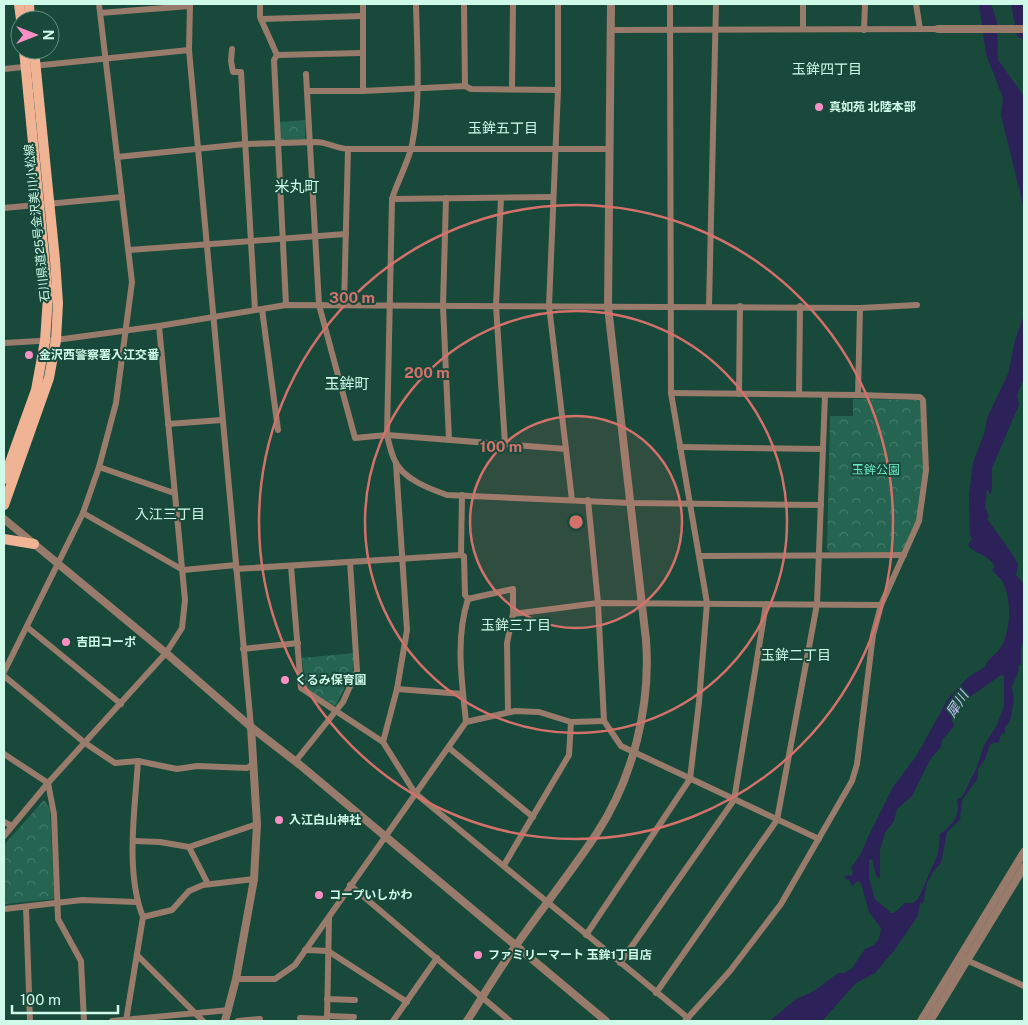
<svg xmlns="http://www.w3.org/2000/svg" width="1028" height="1025" viewBox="0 0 1028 1025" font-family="'Public Sans','Noto Sans JP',sans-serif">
<defs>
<pattern id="park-crowns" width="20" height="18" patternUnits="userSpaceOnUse" patternTransform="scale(1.25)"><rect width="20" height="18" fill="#246450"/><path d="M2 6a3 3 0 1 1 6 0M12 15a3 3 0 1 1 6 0" fill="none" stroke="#437b69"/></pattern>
</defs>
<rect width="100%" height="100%" fill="#18493a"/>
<!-- park -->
<g fill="url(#park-crowns)">
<path d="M306,120L305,140H280L279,122Z"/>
<path d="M853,399L918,400L922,403L923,470L917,520L903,552H830L827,549L830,416H853Z"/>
<path d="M353,653V671L336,705H333L306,688L302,658Z"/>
<path d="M44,800L50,809L54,899L4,904V845Z"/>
</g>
<!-- water -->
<g fill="#2d2159" fill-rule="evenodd">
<path d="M979,4H991L997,22L998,60L1024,96V209L1001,115L1003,98L986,54Z"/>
<path d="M1011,4H1024V40L1017,36Z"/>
<path d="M1024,315V378L1017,395L1019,405L992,468V491L990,494L987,489L985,507L989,516L987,519L1013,555L1018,564L1016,575L1022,582L1024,581V639L1021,649V663L1018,667L1019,670L1012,687L1014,700L1010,721L1005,727V733L1001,734L999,742L990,744L985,759L978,769V778L962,800L960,820L947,832L941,863L933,872L927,883L923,903L921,904L920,902L918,916L893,952L875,973L856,983L822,1021H770L796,999L814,991L838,973H845L852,968L865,949L874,945L879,939L881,928L869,912L861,883L857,881L852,886L849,880L844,878L846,875L852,876L853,870L850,869L861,854L868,837L893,787L917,755L948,699L968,677L985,667C985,661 997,654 1001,647C1011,631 1012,597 1002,581C999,576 994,574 992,569L995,567C987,553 975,555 968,545L972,538L970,536L969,495L973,463L985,431L987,418L1008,374L1015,340ZM1001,675L1004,676V706L997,725L984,745L977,767L962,797L957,799C961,815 953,825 940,834L938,854L918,899L913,903H905L894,913H891L875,899L869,879V860L872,859L876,876L880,878V849L885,833L894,821L897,809L912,796L931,758L941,747L942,740L954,726L952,720L961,703Z"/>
</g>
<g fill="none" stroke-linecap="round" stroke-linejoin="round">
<!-- minor -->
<g stroke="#997b6b" stroke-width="6">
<path d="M190,4L189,50L251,727"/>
<path d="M260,4V17L277,55L274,60L286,305"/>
<path d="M363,4V91L465,86L471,89L558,90"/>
<path d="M416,4C417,51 421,99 412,145C408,163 397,182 392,199L387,435C389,444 391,453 395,461C403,479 430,489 447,495L630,503L821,505"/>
<path d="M464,4L465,86"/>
<path d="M558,4V90L549,306L572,500"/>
<path d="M916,4L920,29"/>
<path d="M100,13L190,6"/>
<path d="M261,19L363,16"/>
<path d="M803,29V4"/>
<path d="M611,30L938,29"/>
<path d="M864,30L865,4"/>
<path d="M232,49L231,61L233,72H241L255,310"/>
<path d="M277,55L363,53"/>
<path d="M4,69L189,50"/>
<path d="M306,74L319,305L355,438L387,435L566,449"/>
<path d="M512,89L513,4"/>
<path d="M307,91H363"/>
<path d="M117,157L245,144L316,142C327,142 335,148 348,149H610"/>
<path d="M446,198L443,306L449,440"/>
<path d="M501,198L496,306L505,444"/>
<path d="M392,199L553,197"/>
<path d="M4,208L122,197"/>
<path d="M129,250L346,234"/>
<path d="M344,305L348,149"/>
<path d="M709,306L716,4"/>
<path d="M860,308L917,305"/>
<path d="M262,309L278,430"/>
<path d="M4,343L56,340L159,326L286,305L860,308L858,395L920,397L923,400L926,470L919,521L881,605L873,635L857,764L852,781L781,904L730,971L685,1021"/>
<path d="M671,393L858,395"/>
<path d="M739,394L740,306"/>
<path d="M799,394L800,306"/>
<path d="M168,424L222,420"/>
<path d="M680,447L823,449"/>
<path d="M99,467L174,493"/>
<path d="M588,500L598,603L604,721L621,746L819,839"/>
<path d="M83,513L183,570L236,565"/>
<path d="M461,555L462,495"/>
<path d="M700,556L904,555"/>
<path d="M291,566L301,688L383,742L415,793L688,1018"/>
<path d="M468,599L513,589V614L507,643L508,712"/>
<path d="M513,614L598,603L881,605"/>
<path d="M27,627L121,704"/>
<path d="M243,649L298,643"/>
<path d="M4,672L83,513L99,467L116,403L132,282L99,4"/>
<path d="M4,676L85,743L115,763L138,761L177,769L197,766L247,768L252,765"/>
<path d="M397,689L463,694"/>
<path d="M466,722L515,711L539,712L571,722L604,721"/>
<path d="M383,742L397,689L407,630L396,464"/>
<path d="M449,748L533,817"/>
<path d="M4,754L48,783L54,814L58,919L81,961L84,1021"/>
<path d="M295,762L343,702L357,671L350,562"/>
<path d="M4,822L12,826"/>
<path d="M4,836L48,783L166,653L182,628L185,600L159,326"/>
<path d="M134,841L160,842L189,847L257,824"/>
<path d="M189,847L208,884"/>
<path d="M504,865L569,755L571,722"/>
<path d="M350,885L510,1021"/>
<path d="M26,907L30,1021"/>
<path d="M4,909L82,900L137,902"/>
<path d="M143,917L172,910L189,891L203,885L254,879"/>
<path d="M586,935L690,779L699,702L707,603L671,393L670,4"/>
<path d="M305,950L328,951L407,1002"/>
<path d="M137,955L203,1021"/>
<path d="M964,959L1024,986"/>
<path d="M620,963L734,800L766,604"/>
<path d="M236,979H275L295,965L466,722C462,681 455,640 468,599L465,595L464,556L461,555L236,569"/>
<path d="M656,993L777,820L817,604L825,395"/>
<path d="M327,999L355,1000"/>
<path d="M327,1016L354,1017"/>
<path d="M300,1018L327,1019"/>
<path d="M112,1021L229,1010"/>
<path d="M126,1021L143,917C125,872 135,809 138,761"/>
<path d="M238,1021L260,1019"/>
<path d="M327,1021L329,918"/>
<path d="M393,1021L437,958"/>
</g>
<!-- tertiary -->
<g stroke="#997b6b" stroke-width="8">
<path d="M938,29H1024"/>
<path d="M4,519L166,653L251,727L300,765L606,1021"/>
<path d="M225,1021L236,979L254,879L257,824L251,727"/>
<path d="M467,1021C483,996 499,969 517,944C543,907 572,871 597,833C633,778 651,706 646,640L608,307L611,4"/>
<path d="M921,1021L1024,852"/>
<path d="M930,1021L1024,867"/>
</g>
<!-- primary -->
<g stroke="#f0b495" stroke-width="10">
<path d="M19,4L21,20"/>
<path d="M29,4L30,20"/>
<path d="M4,479L36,390L45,341L48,297L24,50"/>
<path d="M4,505L49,378L56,340L58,303L55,260L34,50"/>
<path d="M4,539L34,544"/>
</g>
</g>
<!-- distance rings -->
<circle cx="576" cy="522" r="106" fill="#d4716b" fill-opacity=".12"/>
<g fill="none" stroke="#d4716b" stroke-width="2.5">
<circle cx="576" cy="522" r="106"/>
<circle cx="576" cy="522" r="211"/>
<circle cx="576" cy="522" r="317"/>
</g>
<!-- markers -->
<g fill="#fa8fc6" stroke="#18493a" stroke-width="2">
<circle cx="819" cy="107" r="5"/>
<circle cx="29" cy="355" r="5"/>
<circle cx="66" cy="642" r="5"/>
<circle cx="285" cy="680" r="5"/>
<circle cx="279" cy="820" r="5"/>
<circle cx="319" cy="895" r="5"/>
<circle cx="478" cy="955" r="5"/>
</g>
<g text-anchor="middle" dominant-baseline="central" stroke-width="4" stroke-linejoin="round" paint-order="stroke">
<!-- poi labels -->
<g font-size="12" font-weight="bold" fill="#cff9e8" stroke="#18493a" text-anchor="start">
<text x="829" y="107">真如苑 北陸本部</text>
<text x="39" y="355">金沢西警察署入江交番</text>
<text x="76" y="642">吉田コーポ</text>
<text x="295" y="680">くるみ保育園</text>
<text x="289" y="820">入江白山神社</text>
<text x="329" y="895">コープいしかわ</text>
<text x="488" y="955">ファミリーマート 玉鉾1丁目店</text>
</g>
<!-- street labels -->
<g font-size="12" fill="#cff9e8" stroke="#18493a">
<text transform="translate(37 223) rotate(-96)">石川県道25号金沢美川小松線</text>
</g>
<!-- park labels -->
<g font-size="12" fill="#6eeac1" stroke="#18493a">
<text x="876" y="470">玉鉾公園</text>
</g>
<!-- neighbourhood labels -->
<g font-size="14" fill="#cff9e8" stroke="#18493a">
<text x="827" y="69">玉鉾四丁目</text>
<text x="503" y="128">玉鉾五丁目</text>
<text x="170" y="514">入江三丁目</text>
<text x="516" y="625">玉鉾三丁目</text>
<text x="796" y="655">玉鉾二丁目</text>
</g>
<!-- water labels -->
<g font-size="14" font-style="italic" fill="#c3bef5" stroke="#18493a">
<text transform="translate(957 704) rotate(-57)">犀川</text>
</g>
<!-- quarter labels -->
<g font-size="15" fill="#cff9e8" stroke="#18493a">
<text x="297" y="186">米丸町</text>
<text x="347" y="383">玉鉾町</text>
</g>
</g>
<circle cx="576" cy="522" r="8" fill="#d4716b" stroke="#18493a" stroke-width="2.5"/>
<g font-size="15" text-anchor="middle" font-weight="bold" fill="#d4716b" stroke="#18493a" stroke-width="4" stroke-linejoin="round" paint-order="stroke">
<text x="352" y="303">300 m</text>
<text x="427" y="378">200 m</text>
<text x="501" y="452">100 m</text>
</g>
<!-- border -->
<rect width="1028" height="1025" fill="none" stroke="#cff9e8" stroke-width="10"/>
<!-- north arrow -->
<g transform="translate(35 35) rotate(90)"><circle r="24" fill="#18493a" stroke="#618f80"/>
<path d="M0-4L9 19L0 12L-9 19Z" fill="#fa8fc6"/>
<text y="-8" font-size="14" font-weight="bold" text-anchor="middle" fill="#cff9e8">N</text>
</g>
<!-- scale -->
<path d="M12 1005v8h106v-8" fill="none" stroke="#cff9e8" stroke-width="2.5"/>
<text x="20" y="1005" font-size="15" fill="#cff9e8" stroke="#18493a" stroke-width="4" paint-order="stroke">100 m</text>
</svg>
